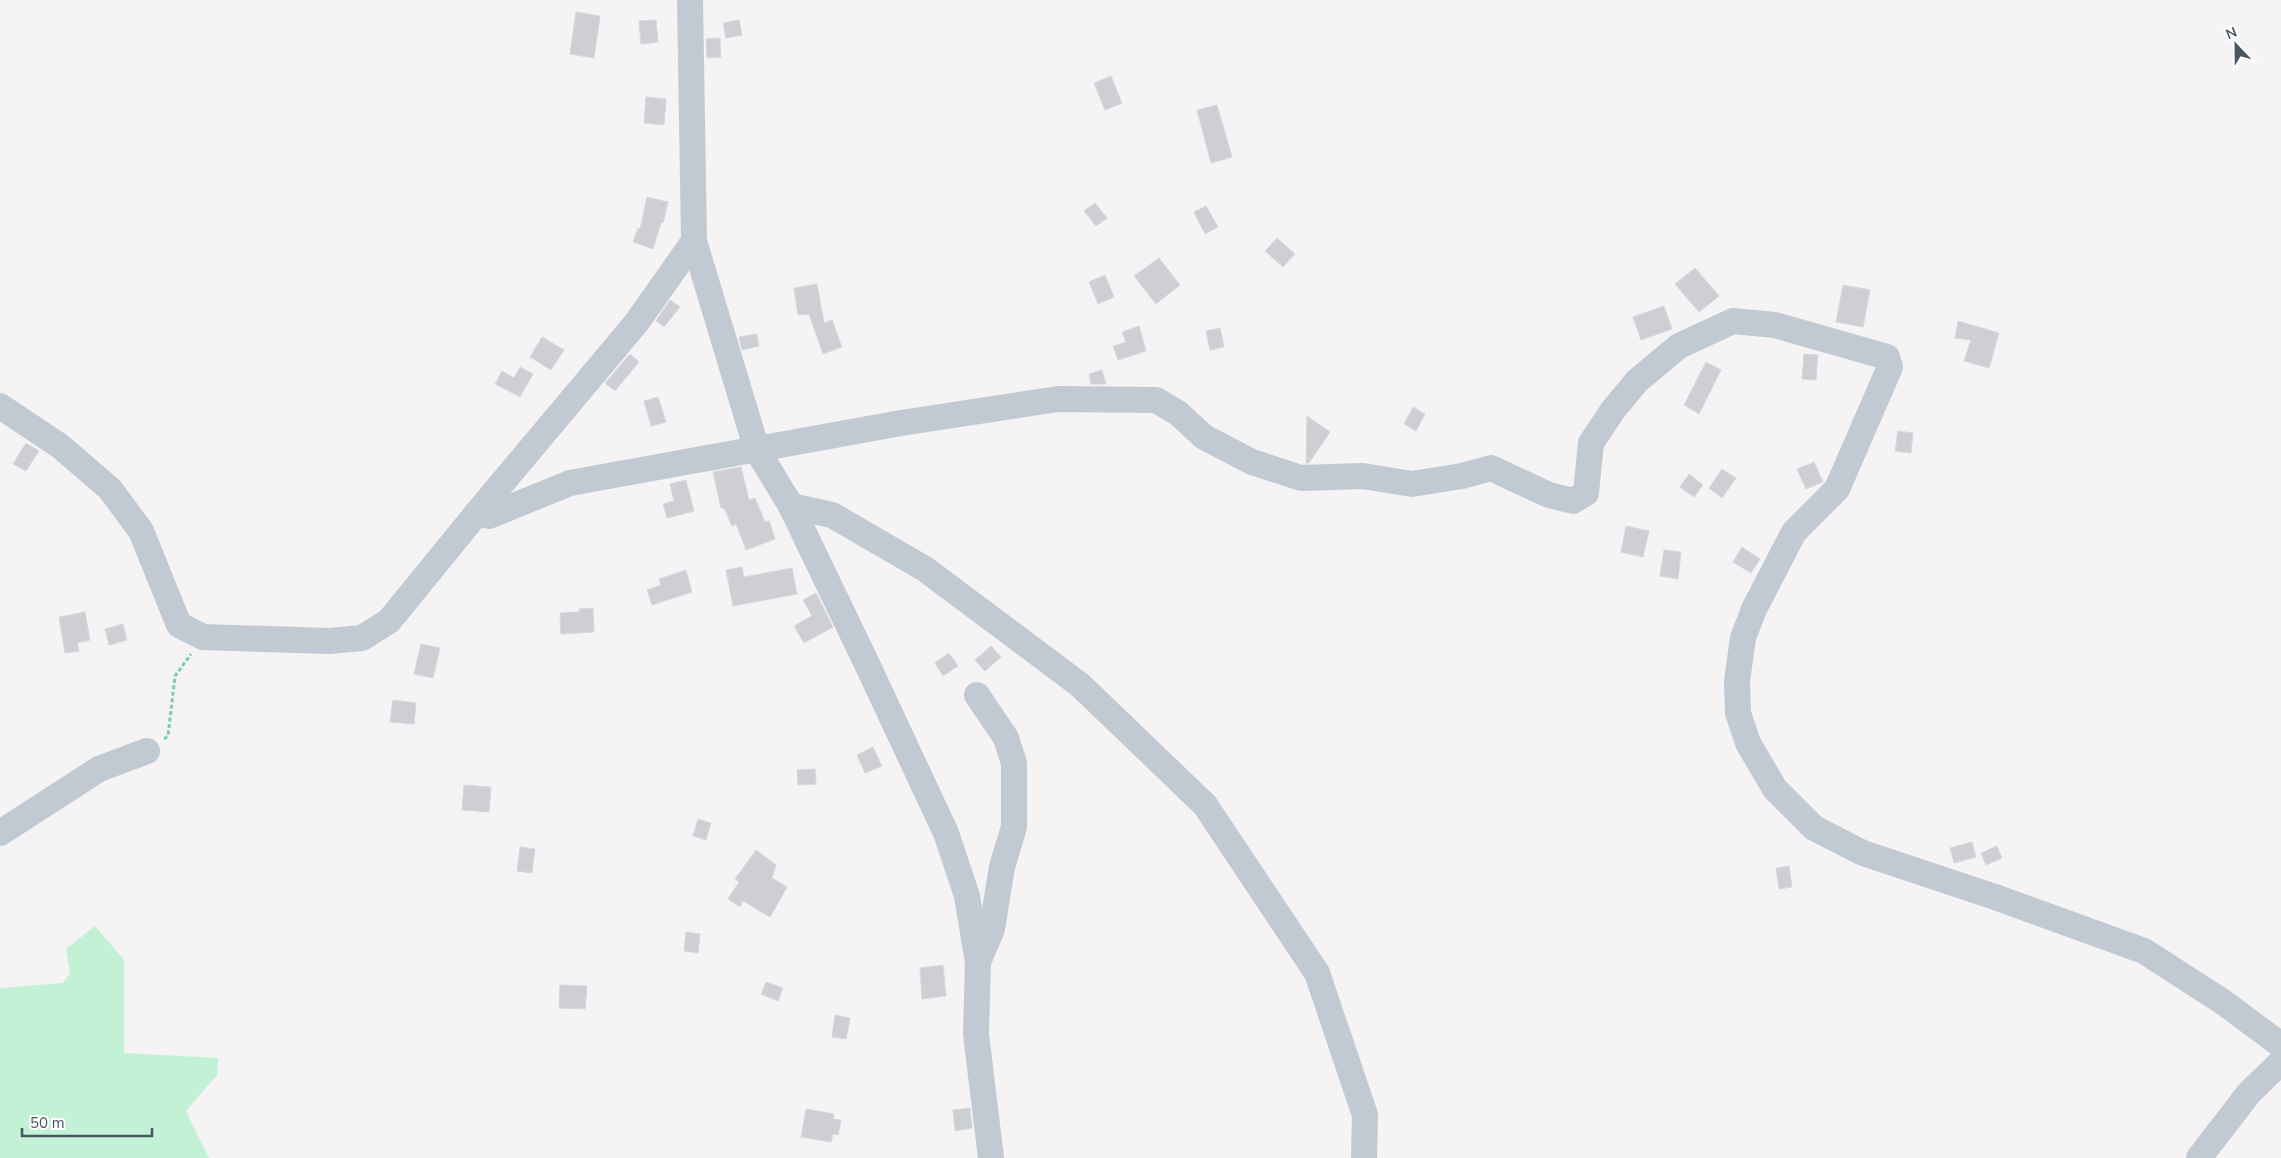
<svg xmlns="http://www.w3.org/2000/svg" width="2281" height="1158" viewBox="0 0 2281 1158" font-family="'Nunito Sans',sans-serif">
<rect width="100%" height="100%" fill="#f5f3f3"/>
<!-- green -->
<path fill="#c3f1d5" d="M95,926L124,960V1053L218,1058L217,1075L186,1111L209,1158H0V988L63,983L70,973L66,949Z"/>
<!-- building -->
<g fill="#cdcfd5" stroke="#d7d9de">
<path d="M576,12L600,16L594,58L570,54Z"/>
<path d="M656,20L658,42L641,44L639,21Z"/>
<path d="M739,20L742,35L726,38L723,23Z"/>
<path d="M720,38L721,57L707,58L706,39Z"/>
<path d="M1111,76L1122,103L1105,110L1094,83Z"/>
<path d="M646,97L666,99L664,125L644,123Z"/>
<path d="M1217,105L1232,157L1211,163L1197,110Z"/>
<path d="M647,197L668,202L663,223H661L653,249L633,242L638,228L640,229Z"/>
<path d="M1095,203L1107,218L1096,226L1084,211Z"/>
<path d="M1206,206L1218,227L1205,234L1194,212Z"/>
<path d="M1277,238L1295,254L1283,267L1265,251Z"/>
<path d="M1159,258L1180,285L1156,304L1134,276Z"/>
<path d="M1695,268L1719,296L1699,312L1675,284Z"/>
<path d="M1105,275L1114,297L1098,304L1089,282Z"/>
<path d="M817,284L824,323L832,320L842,347L823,354L809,314L798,315L794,288Z"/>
<path d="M1843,285L1870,290L1863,327L1836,322Z"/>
<path d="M670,300L680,307L664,327L656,321Z"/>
<path d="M1664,306L1672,329L1641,340L1633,317Z"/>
<path d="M1958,321L1999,333L1989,368L1964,361L1971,340L1955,338Z"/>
<path d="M1139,326L1146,351L1118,360L1113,346L1126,342L1122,332Z"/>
<path d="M1220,328L1224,347L1210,350L1206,331Z"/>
<path d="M757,334L759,346L742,350L739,337Z"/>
<path d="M542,337L564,350L551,370L530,357Z"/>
<path d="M630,354L639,362L615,391L605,383Z"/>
<path d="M1804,354L1818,355L1816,380L1802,379Z"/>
<path d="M1706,362L1721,370L1699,414L1684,405Z"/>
<path d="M520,367L533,374L520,397L495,384L502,371L514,378Z"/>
<path d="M1102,370L1106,384H1091L1089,374Z"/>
<path d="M658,397L666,422L651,426L644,401Z"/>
<path d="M1413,407L1425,414L1416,431L1404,424Z"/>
<path d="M1307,416L1330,432L1309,463H1306Z"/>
<path d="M1898,431L1913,433L1911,453L1895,451Z"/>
<path d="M26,443L39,451L26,471L13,464Z"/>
<path d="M1814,462L1823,482L1806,489L1797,469Z"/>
<path d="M741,467L749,500L755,498L765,522L769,521L775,539L746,550L736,524L732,526L724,508H721L713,472Z"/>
<path d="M1722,469L1736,478L1722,498L1709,488Z"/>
<path d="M1689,474L1703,485L1694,497L1680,487Z"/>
<path d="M686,480L694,511L667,518L663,504L674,501L670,484Z"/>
<path d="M1626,526L1649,531L1643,557L1621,552Z"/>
<path d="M1742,547L1760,559L1751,573L1733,562Z"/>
<path d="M1664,550L1681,552L1678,579L1660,576Z"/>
<path d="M742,567L744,577L792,568L797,594L733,606L726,570Z"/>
<path d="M686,570L692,592L652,605L647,590L661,585L659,579Z"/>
<path d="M816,593L833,627L804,643L794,626L812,616L803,600Z"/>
<path d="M593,608L594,632L561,634L560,613L579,612V609Z"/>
<path d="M85,612L90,640L77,643L79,651L65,653L59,617Z"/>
<path d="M123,624L127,640L109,645L105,629Z"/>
<path d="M421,644L440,648L433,678L414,674Z"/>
<path d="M991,646L1001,657L985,671L975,660Z"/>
<path d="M949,653L958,666L943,676L935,663Z"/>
<path d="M393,700L416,703L414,724L390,722Z"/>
<path d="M873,747L882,766L865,773L857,755Z"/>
<path d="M815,769L816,784L798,785L797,770Z"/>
<path d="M464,785L491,787L489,812L462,810Z"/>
<path d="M698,819L711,823L706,840L693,836Z"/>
<path d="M1972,842L1976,857L1954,863L1950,848Z"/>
<path d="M1997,846L2002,858L1986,865L1981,853Z"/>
<path d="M520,847L535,849L532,873L517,871Z"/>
<path d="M756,850L776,865L772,878L787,887L770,917L743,901L740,907L728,899L739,882L735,879Z"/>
<path d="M1789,866L1792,887L1779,889L1776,868Z"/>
<path d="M686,932L700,934L698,953L684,951Z"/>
<path d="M943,965L946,996L922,999L920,968Z"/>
<path d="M766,982L783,988L778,1001L761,994Z"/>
<path d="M560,985L587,986L585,1009L559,1008Z"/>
<path d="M835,1015L850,1018L846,1039L832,1037Z"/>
<path d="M970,1108L972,1128L955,1131L953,1110Z"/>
<path d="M806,1109L834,1114L833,1119L841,1120L838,1135L833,1134L831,1142L801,1137Z"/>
</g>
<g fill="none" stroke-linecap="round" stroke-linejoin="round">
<!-- path -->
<path stroke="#7ad0a6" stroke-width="3" stroke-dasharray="4 2.5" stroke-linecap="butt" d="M164,739L168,736L175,676L191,654"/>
<!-- minor -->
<g stroke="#c1cad2" stroke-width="26">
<path d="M690,0L694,241L757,450L791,506L866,662L946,833L967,896L978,963L976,1034L991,1158"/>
<path d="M0,406L60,446L110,489L141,531L179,625L203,637L329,641L362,638L389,621L477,513L637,322L694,241"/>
<path d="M791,506L832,515L925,569L1080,685L1205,805L1317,973L1365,1115L1364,1158"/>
<path d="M477,513L489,516L570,483L901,423L1058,399L1156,400L1178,413L1204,437L1252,462L1301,478L1363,476L1412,484L1462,476L1491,468L1549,495L1573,501L1586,493L1591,443L1613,410L1637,381L1679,346L1733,321L1775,325L1887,357L1890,367L1837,489L1794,532L1754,609L1743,638L1737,681L1738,713L1748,743L1775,789L1814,828L1863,853L1995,897L2144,951L2223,1002L2281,1045"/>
<path d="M977,695L1006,738L1014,763V827L1002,867L992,929L978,962"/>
<path d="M0,833L99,769L147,751"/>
<path d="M2199,1158L2249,1093L2281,1062"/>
</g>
</g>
<!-- north arrow -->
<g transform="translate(2236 45) rotate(338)" stroke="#ffffff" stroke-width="4" paint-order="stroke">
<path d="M0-4L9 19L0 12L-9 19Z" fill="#4a5661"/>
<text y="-8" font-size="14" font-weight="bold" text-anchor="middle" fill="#4a5661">N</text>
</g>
<!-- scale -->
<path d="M22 1128v8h130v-8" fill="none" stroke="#4a5661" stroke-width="2.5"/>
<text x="30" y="1128" font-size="15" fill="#4a5661" stroke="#ffffff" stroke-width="4" paint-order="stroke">50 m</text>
</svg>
